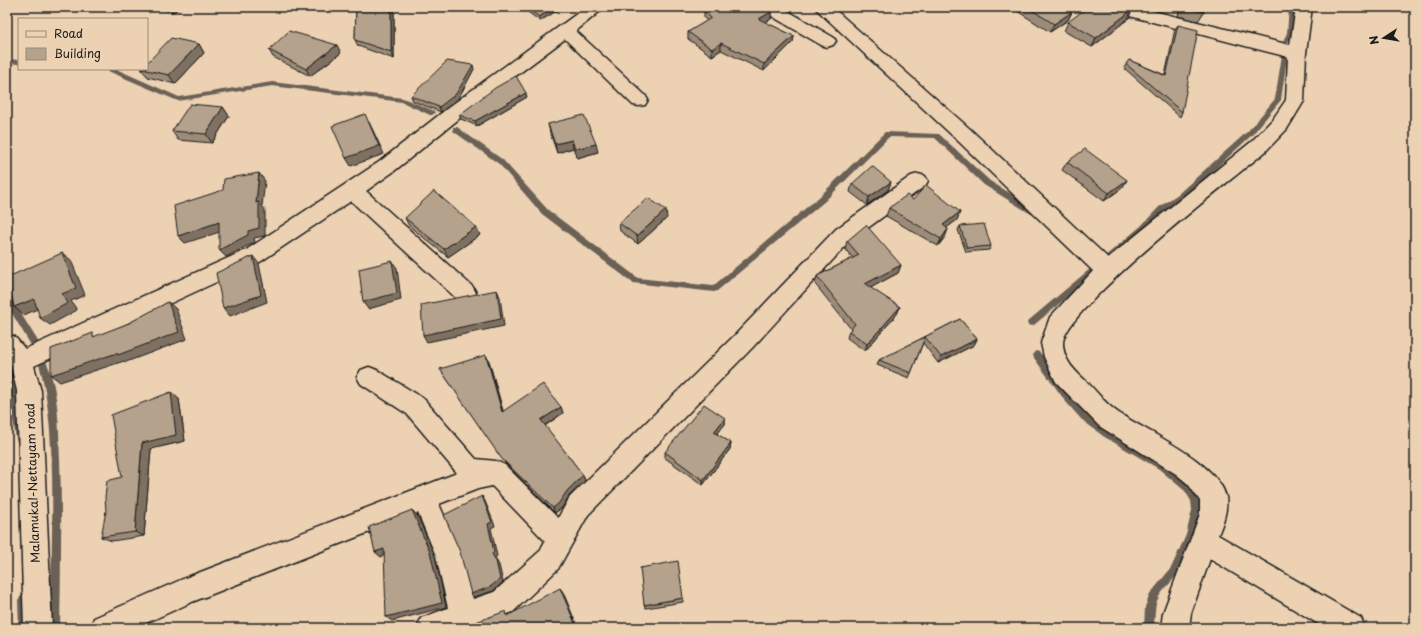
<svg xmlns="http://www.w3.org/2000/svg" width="1422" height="635" viewBox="0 0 1422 635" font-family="'Playpen Sans',sans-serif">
<rect width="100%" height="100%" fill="#ecd2b3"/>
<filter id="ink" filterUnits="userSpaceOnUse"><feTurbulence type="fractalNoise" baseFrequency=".025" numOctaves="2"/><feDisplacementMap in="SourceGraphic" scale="8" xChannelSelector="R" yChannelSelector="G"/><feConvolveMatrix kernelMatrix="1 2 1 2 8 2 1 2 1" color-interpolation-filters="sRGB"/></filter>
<g filter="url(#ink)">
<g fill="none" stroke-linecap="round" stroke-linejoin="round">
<!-- stream -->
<g fill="#6b6156" fill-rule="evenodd">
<path d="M1289,7H1295L1293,33L1287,44L1285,45L1282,43L1287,33Z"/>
<path d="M1282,55H1286L1287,57L1281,100L1252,135L1184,198L1165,211L1147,230L1034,325L1031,326L1028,325L1027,323L1028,321L1141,226L1159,207L1178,194L1248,131L1275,99Z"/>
<path d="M7,59L19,60V64L7,63Z"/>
<path d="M107,69H116L179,97L272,82L403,98L434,111L435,113L432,115H430L402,102L272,86L178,101L108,71Z"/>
<path d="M453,127H457L503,160L548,210L638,278L713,286L819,197L885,132H887L939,134L990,181L1037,210L1038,212L1034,215L1031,214L984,185L935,138L889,137L825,201L717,291L714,292L633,283L542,214L499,164L453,131Z"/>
<path d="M7,295L10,296L41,346L42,349L41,352L38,353L35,352L7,305Z"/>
<path d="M1037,351C1046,355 1064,387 1072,397C1079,406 1087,413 1096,420C1123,441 1201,471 1202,509C1202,524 1189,553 1182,567C1176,579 1161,590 1157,601C1154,609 1155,619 1154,628H1144L1145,607L1150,594L1171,568L1186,535L1192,510L1191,501L1185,491L1159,469L1103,436L1081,419L1066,402L1034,358L1033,355L1034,352Z"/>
<path d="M7,357L10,358L11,361L24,439L23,442L20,443L17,442L16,439L7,386Z"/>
<path d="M43,360L46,361C59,390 59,429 60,460C62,516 61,572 60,628H50C51,576 53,524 52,473C51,436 49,400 39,364L40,361Z"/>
<path d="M23,595L26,597L28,600L29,628H19L18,600L20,597Z"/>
</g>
<!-- minor casing -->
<g stroke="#1c1c1c" stroke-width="3">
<g id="minor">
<path d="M586,7H605L576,31L645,95L648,100L645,105L639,106L633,105L565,39L465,114L393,172L366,191L473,287L476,293L473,299L465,302L457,299L351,201L260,262L34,366L41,391L52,628H24L17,391L11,365L7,361V334L15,337L25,349L246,250L379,162L453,104Z"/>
<path d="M761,7H781L833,37L836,41L833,45L827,47L821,45L763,11Z"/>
<path d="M814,7H832L969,128L1108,258L1251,142L1273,119L1286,100L1288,57L1110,11L1108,7H1137L1290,45L1296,7H1312L1306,53L1304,101L1287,129L1265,152C1232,179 1063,310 1063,343C1063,360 1075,371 1086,381C1096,391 1105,403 1116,411C1144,431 1218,461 1226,497C1228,510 1223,523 1218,535L1361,618L1365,628H1325L1210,559L1191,613L1189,628H1161L1163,613L1200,514V501L1188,484L1176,474L1099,426L1056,382L1044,357L1041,343L1050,317L1093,271L955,138Z"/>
<path d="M918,174L925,176L928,181L925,186L850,241L753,347L588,515L558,569L513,612L469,628H417L421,618L448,608L436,556L418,513L192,602L135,628H90L94,618L185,578L457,473L407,414L361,384L357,377L361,370L369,367L377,370L423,398L476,459L496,461L505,465L558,518L570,497L737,333L836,229L911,176ZM492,486L545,541L540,551L494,592L473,599L462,556L439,504L478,489Z"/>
</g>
</g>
<!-- minor -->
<use href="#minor" fill="#ecd2b3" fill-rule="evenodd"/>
</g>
<!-- wall -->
<g fill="#9c8b78" stroke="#1c1c1c">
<path d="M149,7H181L173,12Z"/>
<path d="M356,7H394V59L358,46L355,40Z"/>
<path d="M521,7H563L540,21Z"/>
<path d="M1019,7H1064L1072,12L1068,20L1050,32L1017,11Z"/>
<path d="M1180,7H1202L1204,12L1198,21L1178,16Z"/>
<path d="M1132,10L1128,19L1092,47L1064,31L1068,22Z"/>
<path d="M704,11L771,12V19L765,22L794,36L793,42L764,71L721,50L712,56L688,39V32L707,21L704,18Z"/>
<path d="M1178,25L1182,112L1180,117L1124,68L1129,60L1165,75L1175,29Z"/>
<path d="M199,44L204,53L175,84L148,77L141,69Z"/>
<path d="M269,50L341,53L310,76L273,57Z"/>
<path d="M474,69L458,99L441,112L413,101L411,96Z"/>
<path d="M527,97L477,126L461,119L459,115Z"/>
<path d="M223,107L229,116L212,143L178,140L172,131Z"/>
<path d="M548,124L598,152L577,158L573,148L557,153L550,133Z"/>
<path d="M1067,162L1127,180L1122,188L1104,201L1062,170Z"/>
<path d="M891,182L888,190L867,205L850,192L852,184Z"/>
<path d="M913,200L960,212L957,220L946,228L948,229L945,237L938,246L886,216L889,208Z"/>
<path d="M405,218L480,235L448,257L409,226Z"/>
<path d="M667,218L638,244L620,231L619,223Z"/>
<path d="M960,226L991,246L989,250L966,252L958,230Z"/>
<path d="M847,241L901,265L898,273L870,288L900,307L897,314L865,351L847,338L849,331L851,329L815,284L817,276L853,258L845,249Z"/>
<path d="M960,319L977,339L974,345L938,363L923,343L909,378L877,365L879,360Z"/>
<path d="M489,361L503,411L561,407L563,413L545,426L583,475L585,481L569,496L562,508L555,513L505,463L440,369Z"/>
<path d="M179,399L185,441L151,449L144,536L112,541L101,537L122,477Z"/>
<path d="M725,418V424L717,434L731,443L730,449L703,485L665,458V452Z"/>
<path d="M683,598V602L646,608L644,605Z"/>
</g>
<!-- shaded-wall -->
<g fill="#7f7162" stroke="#1c1c1c">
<path d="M169,7H181L173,12Z"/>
<path d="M391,7H394V59L391,52Z"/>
<path d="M555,7H563L540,21L539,17Z"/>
<path d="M1132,10L1128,19L1092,47L1096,38Z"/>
<path d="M771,12V19L759,26V19Z"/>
<path d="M1072,12L1068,20L1050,32L1054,24Z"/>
<path d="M794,36L793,42L764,71V64Z"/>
<path d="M721,43V50L712,56V49Z"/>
<path d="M199,44L204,53L175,84L169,75Z"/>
<path d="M337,45L341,53L310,76L306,69Z"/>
<path d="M473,65L474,69L458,99L441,112L439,107Z"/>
<path d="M526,93L527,97L477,126L475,121Z"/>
<path d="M223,107L229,116L212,143L206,134Z"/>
<path d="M369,122L384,154L351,166L346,158Z"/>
<path d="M572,140L573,148L557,153L555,144Z"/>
<path d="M596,144L598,152L577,158L575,149Z"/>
<path d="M259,173L265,181L262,206L265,210V236L254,238L255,242L226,257L219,250L248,231L256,203Z"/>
<path d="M1127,180L1122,188L1104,201L1109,193Z"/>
<path d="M891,182L888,190L867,205L869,197Z"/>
<path d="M666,210L667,218L638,244L637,236Z"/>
<path d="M960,212L957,220L940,233L943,225Z"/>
<path d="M219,222L226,230L185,243L178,236Z"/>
<path d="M476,227L480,235L448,257L444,249Z"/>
<path d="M948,229L945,237L938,246L941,239Z"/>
<path d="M62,253L71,260L85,295L71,301L77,310L50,325L40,318L62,294Z"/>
<path d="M253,256L259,264L267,302L230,316L223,308Z"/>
<path d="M392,261L397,268L401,300L368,309L363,302Z"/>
<path d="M901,265L898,273L863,292L865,284Z"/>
<path d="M497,290L500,297L504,326L427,342L423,335Z"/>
<path d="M34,299L44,306L24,315L14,307Z"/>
<path d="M168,302L176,309L187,339L126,362L124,361L60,382L51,375Z"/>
<path d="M900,307L897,314L865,351L867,344Z"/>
<path d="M977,339L974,345L938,363L941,357Z"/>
<path d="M486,355L489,361L505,418L502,412Z"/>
<path d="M7,368L11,370L13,381L7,384Z"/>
<path d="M171,392L179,399L185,441L151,449L144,536L135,532L142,443Z"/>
<path d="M561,407L563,413L544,426L541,420Z"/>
<path d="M725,418V424L714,438V432Z"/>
<path d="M731,443L730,449L703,485V480Z"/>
<path d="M583,475L585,481L569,496L562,508L555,513L553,508L567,491Z"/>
<path d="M482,496L485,501L495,526L491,528L497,556L495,558L499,565L503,582L493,591L474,597L471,594L492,554Z"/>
<path d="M412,510L417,515L435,556L446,607L392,621L386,617Z"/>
<path d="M384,549L389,553L381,557L375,552Z"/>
<path d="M560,588L563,592L578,628H577Z"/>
<path d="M197,625L206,628H197Z"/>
</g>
<!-- building -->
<g fill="#b5a28c" stroke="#1c1c1c">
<path d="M356,7H391V52L355,40Z"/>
<path d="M526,7H555L539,17Z"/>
<path d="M715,7H764L771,12L759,19L794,36L764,64L721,43L712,49L688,32L711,18L704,11Z"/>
<path d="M1027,7H1064L1072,12L1054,24Z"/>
<path d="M1088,7H1124L1132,10L1096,38L1068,22Z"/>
<path d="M1183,7H1202L1204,12Z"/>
<path d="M1178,25L1198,30L1182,112L1126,64L1129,60L1166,76Z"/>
<path d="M289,31L337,45L306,69L269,50Z"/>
<path d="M171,38L199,44L169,75L142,69H147V63Z"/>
<path d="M447,61L473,65L456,94L439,107L411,96Z"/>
<path d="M516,76L526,93L475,121L459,115L495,88Z"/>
<path d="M190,104L223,107L206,134L172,131Z"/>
<path d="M365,114L379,146L346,158L332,126Z"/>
<path d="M584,115L596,144L575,149L572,140L555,144L548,124Z"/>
<path d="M1085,149L1127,180L1109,193L1067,162Z"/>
<path d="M872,166L891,182L869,197L852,184Z"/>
<path d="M259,173L256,203L259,202V228L248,231V235L219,250V222L178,236L174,206L223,190L224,179Z"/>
<path d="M926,185L960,212L943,225L948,229L941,239L889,208L907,195L913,200Z"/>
<path d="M434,191L476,227L444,249L405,218Z"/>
<path d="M648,198L666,210L637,236L619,223Z"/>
<path d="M984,224L991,246L967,248L960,226Z"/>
<path d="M866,225L901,265L865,284L900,307L867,344L849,331L855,324L817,276L859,255L847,241Z"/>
<path d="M62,253L76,288L62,294L68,303L40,318L34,299L14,307L8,277Z"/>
<path d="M253,256L261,295L223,308L216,273Z"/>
<path d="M392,261L397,293L363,302L359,269Z"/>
<path d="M497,290L501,319L423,335L421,305Z"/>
<path d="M168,302L179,332L118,355L117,353L51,375V349L93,333V337L129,323Z"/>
<path d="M960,319L977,339L941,357L925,337L911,373L879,360Z"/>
<path d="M486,355L502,412L543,384L561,407L541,420L583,475L567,491L559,503L553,508L501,458L440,369Z"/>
<path d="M171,392L176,435L142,443L135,532L101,537L106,511L105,497L107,481L122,477L111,415Z"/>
<path d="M704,404L725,418L714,432L731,443L703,480L665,452Z"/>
<path d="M482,496L492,522L488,524L494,552L492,554L496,561L500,579L490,587L471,594L460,552L444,515Z"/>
<path d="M412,510L430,552L442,603L386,617L384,549L375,552L369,527Z"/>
<path d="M678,561L683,598L644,605L640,568Z"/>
<path d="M560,588L577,628H442L441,626H465L506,611L507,616Z"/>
<path d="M197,625V628H190Z"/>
</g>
</g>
<g text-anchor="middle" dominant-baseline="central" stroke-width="3.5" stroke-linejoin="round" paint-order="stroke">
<!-- street labels -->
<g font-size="12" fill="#1c1c1c" stroke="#ecd2b3">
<text transform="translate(32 483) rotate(-92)">Malamukal-Nettayam road</text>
</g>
</g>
<!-- margin -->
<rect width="1422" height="635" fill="none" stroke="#ecd2b3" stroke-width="24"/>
<rect x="12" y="12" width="1398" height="611" fill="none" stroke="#1c1c1c" stroke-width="1.5" filter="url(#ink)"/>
<!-- legend -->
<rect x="18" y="18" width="130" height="52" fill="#ecd2b3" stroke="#998977"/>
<rect x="26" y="31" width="20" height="6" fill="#ecd2b3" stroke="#998977"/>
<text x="54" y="38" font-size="12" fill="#1c1c1c">Road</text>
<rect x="26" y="48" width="20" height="12" fill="#b5a28c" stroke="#998977"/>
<text x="54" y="58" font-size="12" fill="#1c1c1c">Building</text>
<!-- north arrow -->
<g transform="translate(1384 38) rotate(258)" stroke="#ecd2b3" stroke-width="3" paint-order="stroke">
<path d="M0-3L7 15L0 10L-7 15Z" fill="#1c1c1c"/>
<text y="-6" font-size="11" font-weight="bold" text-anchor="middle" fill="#1c1c1c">N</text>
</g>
</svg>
